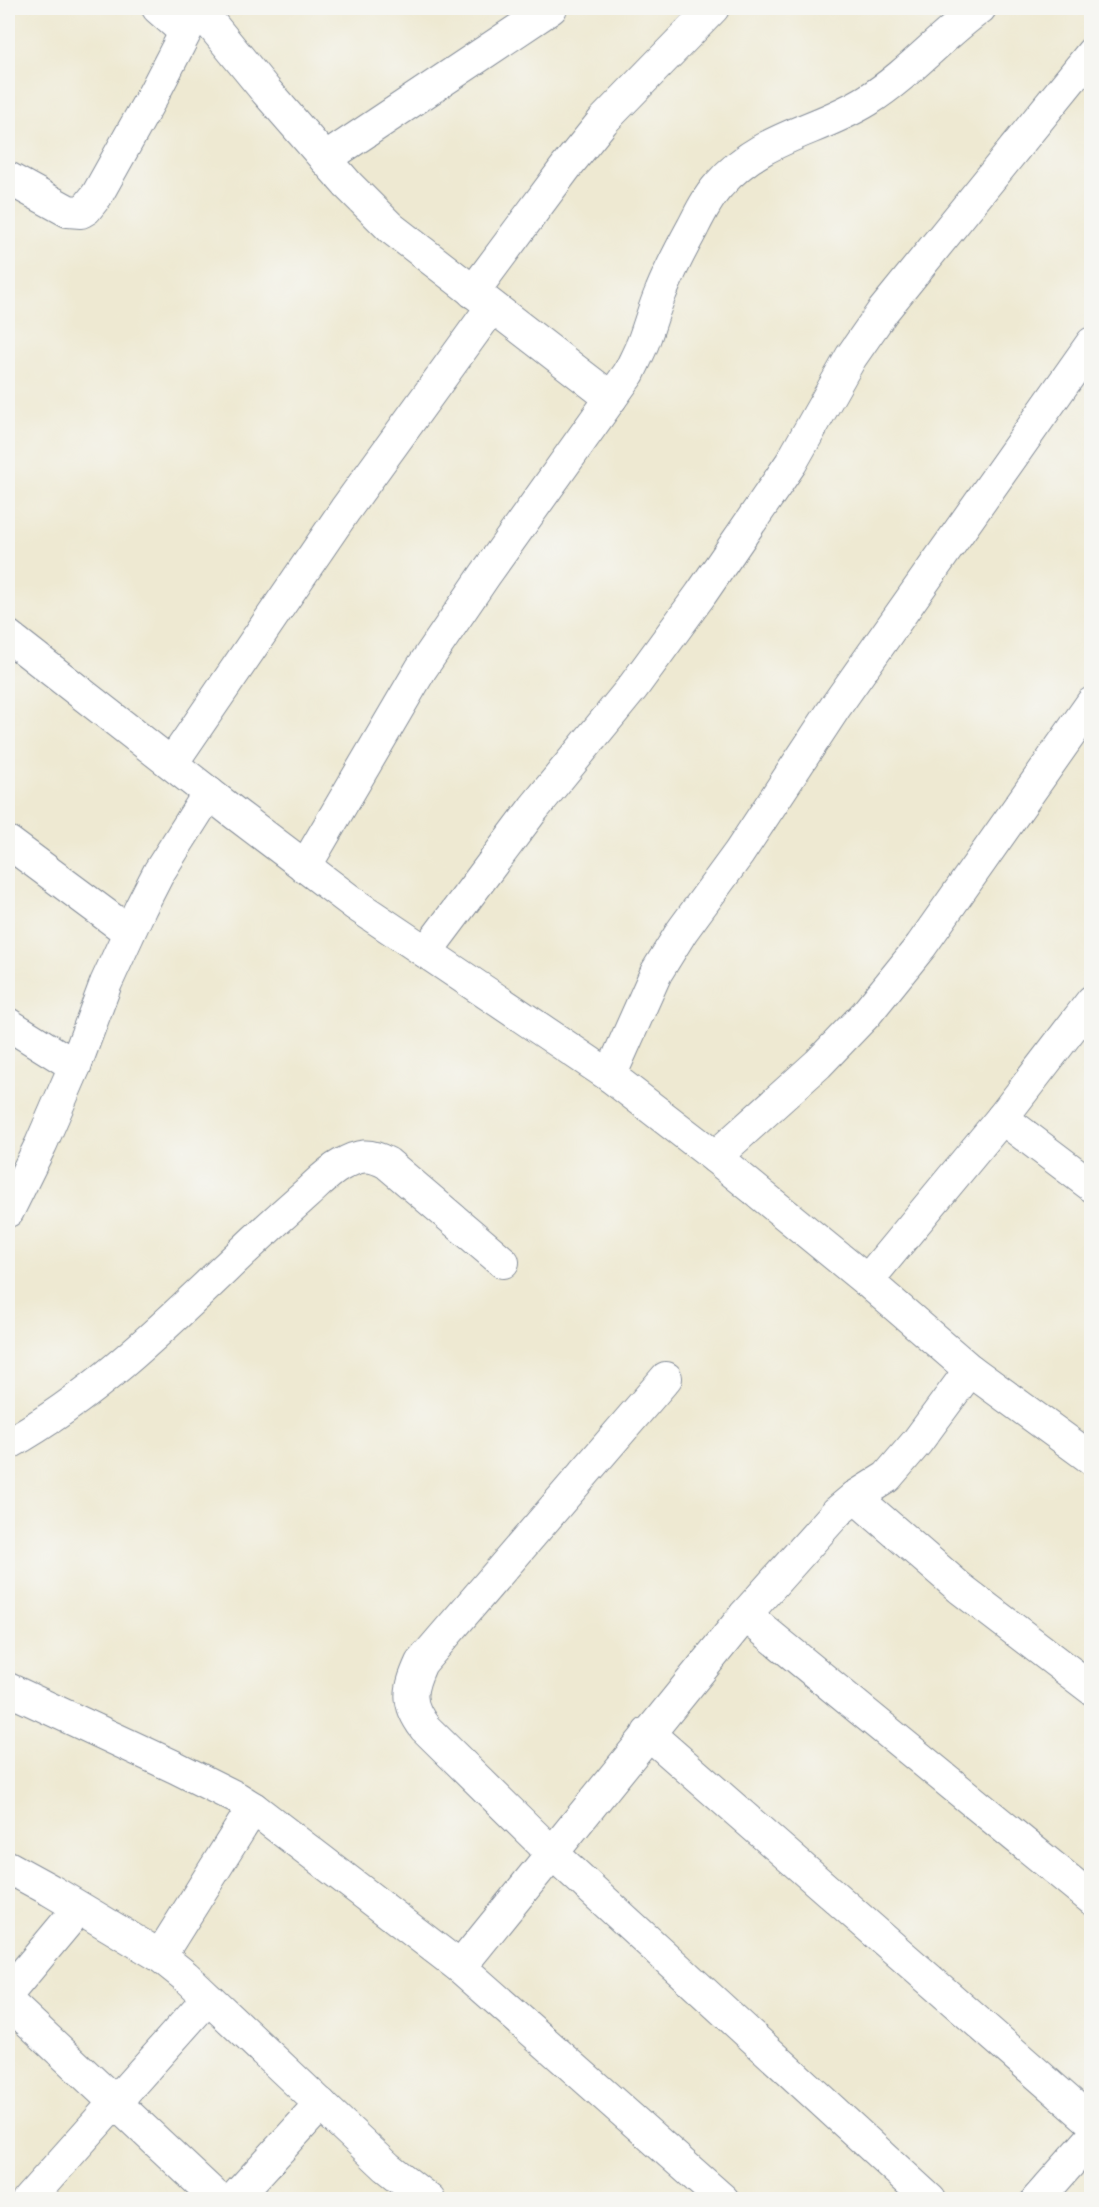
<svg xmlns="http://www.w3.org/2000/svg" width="1099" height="2207" viewBox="0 0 1099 2207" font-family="'IM FELL Great Primer',serif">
<rect width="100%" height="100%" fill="#f6f6f2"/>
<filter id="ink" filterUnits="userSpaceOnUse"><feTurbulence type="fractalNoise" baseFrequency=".0167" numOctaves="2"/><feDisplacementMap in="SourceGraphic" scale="12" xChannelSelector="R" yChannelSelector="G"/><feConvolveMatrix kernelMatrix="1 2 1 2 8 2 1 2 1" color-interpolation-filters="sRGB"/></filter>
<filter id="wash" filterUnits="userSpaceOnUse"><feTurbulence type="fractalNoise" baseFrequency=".008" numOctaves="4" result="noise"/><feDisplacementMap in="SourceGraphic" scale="24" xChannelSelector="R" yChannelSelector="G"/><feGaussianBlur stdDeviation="1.35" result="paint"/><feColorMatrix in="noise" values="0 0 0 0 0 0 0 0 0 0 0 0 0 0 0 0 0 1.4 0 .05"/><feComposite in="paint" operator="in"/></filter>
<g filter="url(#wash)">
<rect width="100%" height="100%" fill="#eee9d2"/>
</g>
<g filter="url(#ink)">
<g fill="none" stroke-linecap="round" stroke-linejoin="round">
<!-- minor casing -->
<g stroke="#848c98" stroke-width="34">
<g id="minor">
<path d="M158,8L184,31"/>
<path d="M198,8L266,91L348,185L391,228L611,398"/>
<path d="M325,159L551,8"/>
<path d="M8,178L68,211L81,212L86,209L97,195L154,93L198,8"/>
<path d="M473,292L566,167L603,121L713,8"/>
<path d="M8,636L237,815L356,905L610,1076L715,1157L867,1281L970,1370L1092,1459"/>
<path d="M172,763L345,510L492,307"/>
<path d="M8,842L129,932"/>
<path d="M305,867L421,669L485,575L629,373C634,362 640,351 644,340C650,324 654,308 661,292C670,270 681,249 693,227C700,213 708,197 719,185C761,136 817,132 868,100C909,74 941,36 980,8"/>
<path d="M426,952L534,808L633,687L701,594L791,463L851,357L883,311L1092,53"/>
<path d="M8,1024L75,1066"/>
<path d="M610,1076L656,973L682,931L739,853L836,706L1092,343"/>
<path d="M1002,1118L1092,1186"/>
<path d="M715,1157L818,1064L866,1014L921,946L1092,703"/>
<path d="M8,1211L41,1144L75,1066L106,983L141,907L159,872L209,793"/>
<path d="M867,1281L1002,1118L1092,1001"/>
<path d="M666,1378L421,1663C409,1690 406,1703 425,1728L551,1852L930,2200"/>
<path d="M8,1444C94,1396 165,1326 236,1258C259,1236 282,1215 306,1194C317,1184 328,1172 341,1165C359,1155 369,1153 387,1163L503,1262"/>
<path d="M855,1497L960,1588L1092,1689"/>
<path d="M745,1615L1092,1899"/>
<path d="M8,1689L175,1767L237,1798L253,1808L460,1967L723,2200"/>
<path d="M648,1733L1092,2122"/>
<path d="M8,1867L50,1890L160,1956L185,1976L387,2167L429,2200"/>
<path d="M160,1956L253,1808"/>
<path d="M460,1967L745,1615L837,1512L855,1497L887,1477L917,1442L970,1370"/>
<path d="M8,1993L79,1908"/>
<path d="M8,2002L219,2200"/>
<path d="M28,2200L208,1998"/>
<path d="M233,2200L321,2104"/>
<path d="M1037,2200L1092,2138"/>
</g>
</g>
<!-- minor -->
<use href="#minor" stroke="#fff" stroke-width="32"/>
</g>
</g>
<!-- margin -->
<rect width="1099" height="2207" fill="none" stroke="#f6f6f2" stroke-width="30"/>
</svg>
